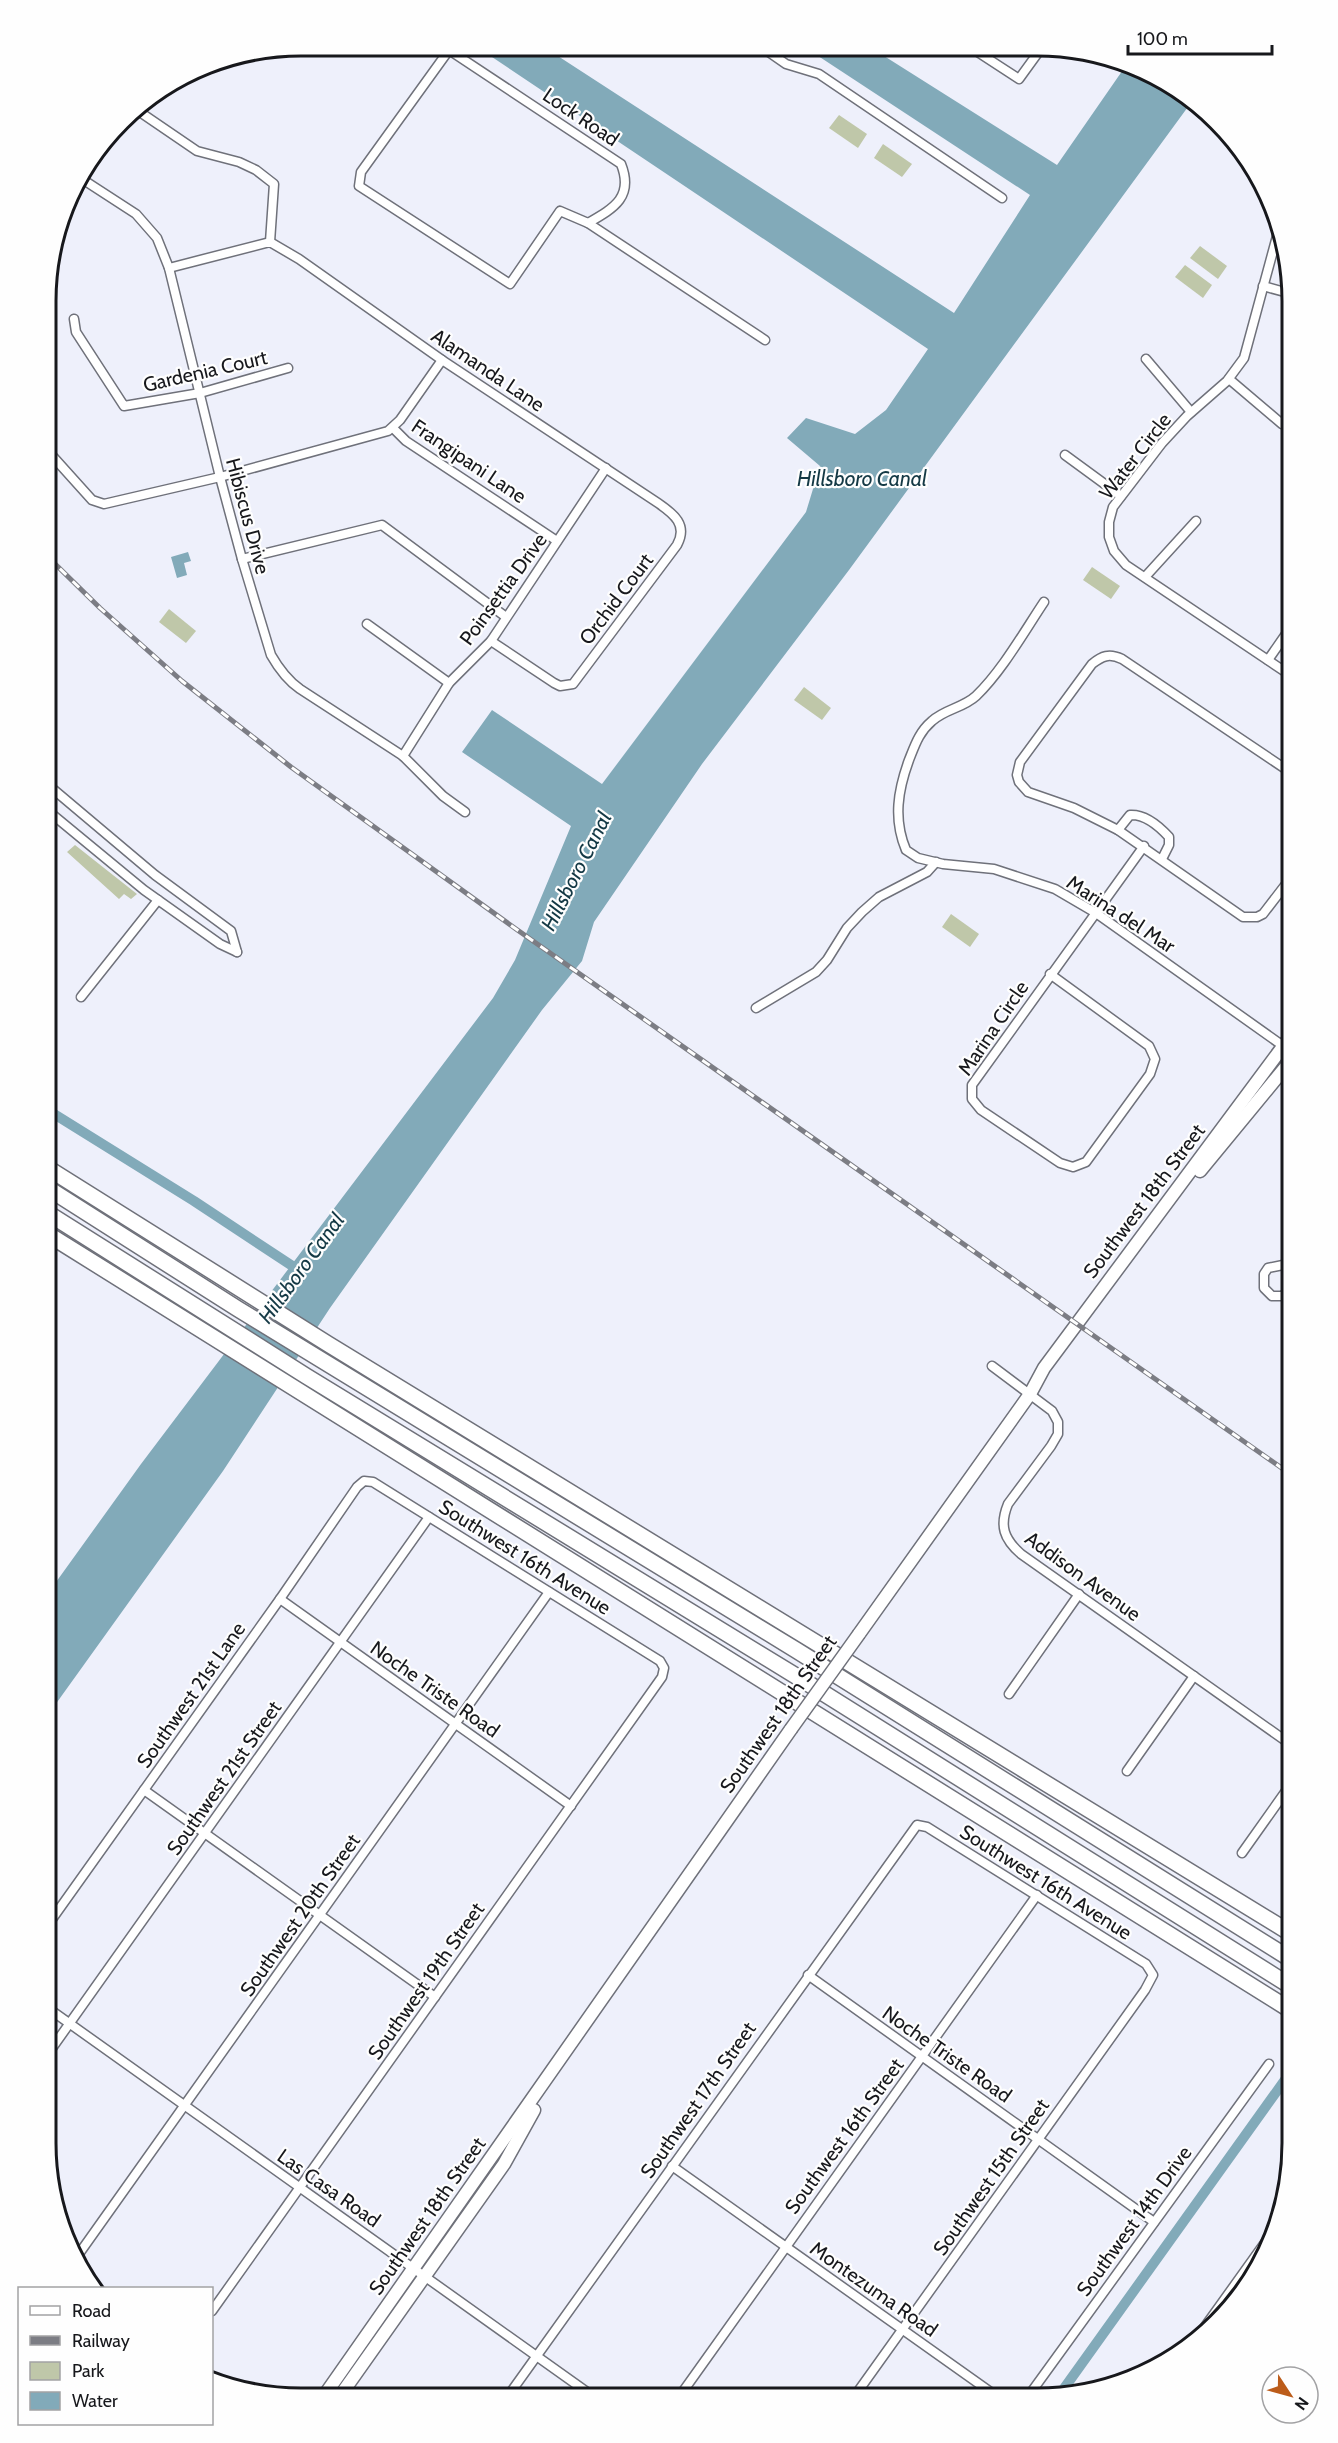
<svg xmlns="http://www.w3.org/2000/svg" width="1338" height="2443" viewBox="0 0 1338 2443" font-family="Cabin,sans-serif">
<rect width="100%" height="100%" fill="#eef0fb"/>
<!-- green -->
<g fill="#bfc7a9">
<path d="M839,115L867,134L858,148L829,128Z"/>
<path d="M883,144L912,164L902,177L874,158Z"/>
<path d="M1200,246L1227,266L1218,279L1190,258Z"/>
<path d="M1185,265L1212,285L1203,298L1175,277Z"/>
<path d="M1092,567L1120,586L1111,599L1083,580Z"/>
<path d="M169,609L196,631L186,643L159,622Z"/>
<path d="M804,687L831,708L822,720L794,700Z"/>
<path d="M75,845L137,894L131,899L124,894L119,899L67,852Z"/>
<path d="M951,914L979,934L970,947L942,927Z"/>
</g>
<!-- water -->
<g fill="#82aab9">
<path d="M482,46L544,47L954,313L1030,195L806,48L873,49L1057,165L1127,64L1150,71L1193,100L849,570L702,764L594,922L582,961L542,1010L330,1308L223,1471L45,1719L46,1596L141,1464L493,998L515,960L571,826L462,752L492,710L602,784L806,512L820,466L787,438L806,418L855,434L886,410L928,349L480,49Z"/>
<path d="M188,552L191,561L184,563L187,575L177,578L171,557Z"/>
</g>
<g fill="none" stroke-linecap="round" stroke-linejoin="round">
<!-- canal -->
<g stroke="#82aab9" stroke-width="10">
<path d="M46,1109L194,1201L303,1273"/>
<path d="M1060,2394L1292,2070"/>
</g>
<!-- minor casing -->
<g stroke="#6f717a" stroke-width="11">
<g id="minor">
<path d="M763,48L786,64L819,74L1002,198"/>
<path d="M973,49L1019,79L1040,50"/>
<path d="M449,50L621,164C634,197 614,208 588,223L560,211L510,284L359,186L361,172L449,50L452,46"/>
<path d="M134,108L197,151L239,162L256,170L274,184L270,242"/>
<path d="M79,177L136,214L157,238L169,268L220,477L242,559L271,655C279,669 287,680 300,689L403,756L443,796L465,812"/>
<path d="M588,223L765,340"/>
<path d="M1280,225L1244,358L1227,381L1187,416L1162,443L1113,507L1109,522V537L1114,551L1126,565L1293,677"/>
<path d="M169,268L270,242L299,259L442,360L658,503C674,514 688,525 677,545L573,684L560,686L554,683L491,641"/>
<path d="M1263,286L1292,294"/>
<path d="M74,319L76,332L124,406L200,393L288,368"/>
<path d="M1146,359L1191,412"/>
<path d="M1229,379L1282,424"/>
<path d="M393,428L406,441L557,541"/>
<path d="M47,450L92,500L104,504L220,477L388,431L400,420L442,360"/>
<path d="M1065,455L1121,496"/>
<path d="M242,559L382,525L506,617"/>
<path d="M1145,577L1196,521"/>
<path d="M1044,602C1024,632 1002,671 976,696C963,708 945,709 932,721C919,732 915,745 909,760C898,790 893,819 906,850L918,858L943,864L994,869L1055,889L1096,913L1293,1053"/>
<path d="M367,624L449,683"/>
<path d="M1268,660L1293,624"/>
<path d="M403,756L449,683L491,641L606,468"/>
<path d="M47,784L155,875L231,931L237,952"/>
<path d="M47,810L144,890L220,944L237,952"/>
<path d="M1118,830L1130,815C1145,814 1159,826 1169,837V845L1162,859"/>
<path d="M1293,875L1263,914L1257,917H1243L1118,830L1074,808L1028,792L1019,782L1017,775L1020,762L1092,664C1102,656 1109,653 1122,659L1293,774"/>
<path d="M1050,974L1149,1046L1155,1059L1150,1074L1086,1162L1073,1167L1060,1163L981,1110L972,1099V1085L1144,846"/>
<path d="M81,997L158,900"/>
<path d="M756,1008L816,972L827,960L847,928L862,912L879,897L927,872L936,862"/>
<path d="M1293,1288L1282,1296H1272L1264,1288V1274L1268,1268L1283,1265L1293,1268"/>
<path d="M992,1366L1052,1411L1058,1422V1434L1051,1446L1008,1504C999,1526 1004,1539 1021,1554L1293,1746"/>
<path d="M280,1599L571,1806"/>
<path d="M1009,1694L1079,1594"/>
<path d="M1127,1771L1194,1676"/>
<path d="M144,1790L435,1997"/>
<path d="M1242,1853L1293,1781"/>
<path d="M45,1929L280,1599L357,1487L364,1481L373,1482L660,1661L664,1668L662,1677L212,2311"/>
<path d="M808,1975L1154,2222"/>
<path d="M45,2006L594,2397"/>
<path d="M45,2058L429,1517"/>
<path d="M672,2166L999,2398"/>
<path d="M76,2258L549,1592"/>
<path d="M1191,2346L1277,2226"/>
<path d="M508,2396L917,1825L927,1827L1146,1964L1153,1975L1145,1990L854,2397"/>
<path d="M679,2397L1037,1895"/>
<path d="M1027,2398L1269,2064"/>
</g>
</g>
<!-- secondary casing -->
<g stroke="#6f717a" stroke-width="15">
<g id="secondary">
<path d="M1200,1171L1293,1058"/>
<path d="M859,1634L1030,1394L1044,1368L1293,1033"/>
<path d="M324,2396C480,2174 634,1951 791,1729"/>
<path d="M340,2396L504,2164L534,2110"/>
</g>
</g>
<!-- motorway casing -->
<g stroke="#6f717a" stroke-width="18">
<g id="motorway">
<path d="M46,1167L328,1344L1292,1934"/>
<path d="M46,1187L238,1309L796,1650L1292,1960"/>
<path d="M46,1212L306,1376L809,1684L1292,1987"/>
<path d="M46,1233L1292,2011"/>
</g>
</g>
<!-- minor -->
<use href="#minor" stroke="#fff" stroke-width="8"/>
<!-- secondary -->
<use href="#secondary" stroke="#fff" stroke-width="12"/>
<!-- motorway -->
<use href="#motorway" stroke="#fff" stroke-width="15"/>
<!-- rail casing -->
<g stroke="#7c7d84" stroke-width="5">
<path id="rail" d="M47,556L100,608L182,681L291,767L516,929L1293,1476"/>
</g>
<!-- rail -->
<use href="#rail" stroke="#fefefe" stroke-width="3" stroke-dasharray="9" stroke-linecap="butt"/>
<!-- secondary-bridge casing -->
<g stroke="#6f717a" stroke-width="15" stroke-linecap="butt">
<path id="secondary-bridge" d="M791,1729L859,1634"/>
</g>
<!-- secondary-bridge -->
<use href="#secondary-bridge" stroke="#fff" stroke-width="12"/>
</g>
<g text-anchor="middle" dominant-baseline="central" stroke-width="4.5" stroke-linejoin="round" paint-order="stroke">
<!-- street labels -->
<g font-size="20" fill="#17181c" stroke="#fefefe">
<text transform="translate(581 117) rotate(34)">Lock Road</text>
<text transform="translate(488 370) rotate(34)">Alamanda Lane</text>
<text transform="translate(205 371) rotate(-13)">Gardenia Court</text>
<text transform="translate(1135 456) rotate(-52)">Water Circle</text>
<text transform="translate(469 461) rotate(34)">Frangipani Lane</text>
<text transform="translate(248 516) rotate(75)">Hibiscus Drive</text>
<text transform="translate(503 589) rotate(-54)">Poinsettia Drive</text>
<text transform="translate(616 599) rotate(-53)">Orchid Court</text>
<text transform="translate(1121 914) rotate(33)">Marina del Mar</text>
<text transform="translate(993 1028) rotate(-56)">Marina Circle</text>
<text transform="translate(1144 1201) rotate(-53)">Southwest 18th Street</text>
<text transform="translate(525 1557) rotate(32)">Southwest 16th Avenue</text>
<text transform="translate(1083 1576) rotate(36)">Addison Avenue</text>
<text transform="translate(435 1689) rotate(35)">Noche Triste Road</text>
<text transform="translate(191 1695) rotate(-55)">Southwest 21st Lane</text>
<text transform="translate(778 1714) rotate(-55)">Southwest 18th Street</text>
<text transform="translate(224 1778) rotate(-55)">Southwest 21st Street</text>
<text transform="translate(1046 1882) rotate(32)">Southwest 16th Avenue</text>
<text transform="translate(300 1915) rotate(-55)">Southwest 20th Street</text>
<text transform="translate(426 1981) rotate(-55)">Southwest 19th Street</text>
<text transform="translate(947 2054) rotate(35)">Noche Triste Road</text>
<text transform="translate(698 2100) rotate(-55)">Southwest 17th Street</text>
<text transform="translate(844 2136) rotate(-54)">Southwest 16th Street</text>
<text transform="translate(991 2177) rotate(-55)">Southwest 15th Street</text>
<text transform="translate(329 2188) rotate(35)">Las Casa Road</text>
<text transform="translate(427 2216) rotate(-55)">Southwest 18th Street</text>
<text transform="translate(1134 2221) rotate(-54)">Southwest 14th Drive</text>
<text transform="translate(874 2289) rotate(35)">Montezuma Road</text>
</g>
<!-- water labels -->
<g font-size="21" font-style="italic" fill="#143945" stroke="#fefefe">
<text x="862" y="478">Hillsboro Canal</text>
<text transform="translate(576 871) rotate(-63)">Hillsboro Canal</text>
<text transform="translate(301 1268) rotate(-54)">Hillsboro Canal</text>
</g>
</g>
<!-- crop -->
<path d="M0 0H1338V2443H0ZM301 56H1037A245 245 0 0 1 1282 301V2143A245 245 0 0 1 1037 2388H301A245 245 0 0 1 56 2143V301A245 245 0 0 1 301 56Z" fill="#fefefe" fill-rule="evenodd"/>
<path fill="none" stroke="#17181c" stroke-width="3" d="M301 56H1037A245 245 0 0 1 1282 301V2143A245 245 0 0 1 1037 2388H301A245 245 0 0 1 56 2143V301A245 245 0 0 1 301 56Z"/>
<!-- legend -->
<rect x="18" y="2287" width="195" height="138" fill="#fefefe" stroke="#a2a2a4" stroke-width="1.5"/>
<rect x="30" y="2306" width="30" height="9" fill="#ffffff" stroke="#a2a2a4" stroke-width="1.5"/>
<text x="72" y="2317" font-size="18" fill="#17181c">Road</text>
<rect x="30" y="2336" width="30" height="9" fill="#7c7d84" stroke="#a2a2a4" stroke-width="1.5"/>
<text x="72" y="2347" font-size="18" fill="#17181c">Railway</text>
<rect x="30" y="2362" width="30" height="18" fill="#bfc7a9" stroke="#a2a2a4" stroke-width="1.5"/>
<text x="72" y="2377" font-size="18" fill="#17181c">Park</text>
<rect x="30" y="2392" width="30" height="18" fill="#82aab9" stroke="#a2a2a4" stroke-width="1.5"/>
<text x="72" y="2407" font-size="18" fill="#17181c">Water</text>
<!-- north arrow -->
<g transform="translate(1290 2395) rotate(126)"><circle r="28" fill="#fefefe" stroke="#a2a2a4" stroke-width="1.5"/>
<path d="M0-4.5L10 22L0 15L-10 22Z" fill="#bc5c1a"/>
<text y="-9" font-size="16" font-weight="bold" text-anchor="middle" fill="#17181c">N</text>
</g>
<!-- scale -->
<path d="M1128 45v9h144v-9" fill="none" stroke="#17181c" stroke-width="3"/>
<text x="1137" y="45" font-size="18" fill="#17181c" stroke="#fefefe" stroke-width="4.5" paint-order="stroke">100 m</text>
</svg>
